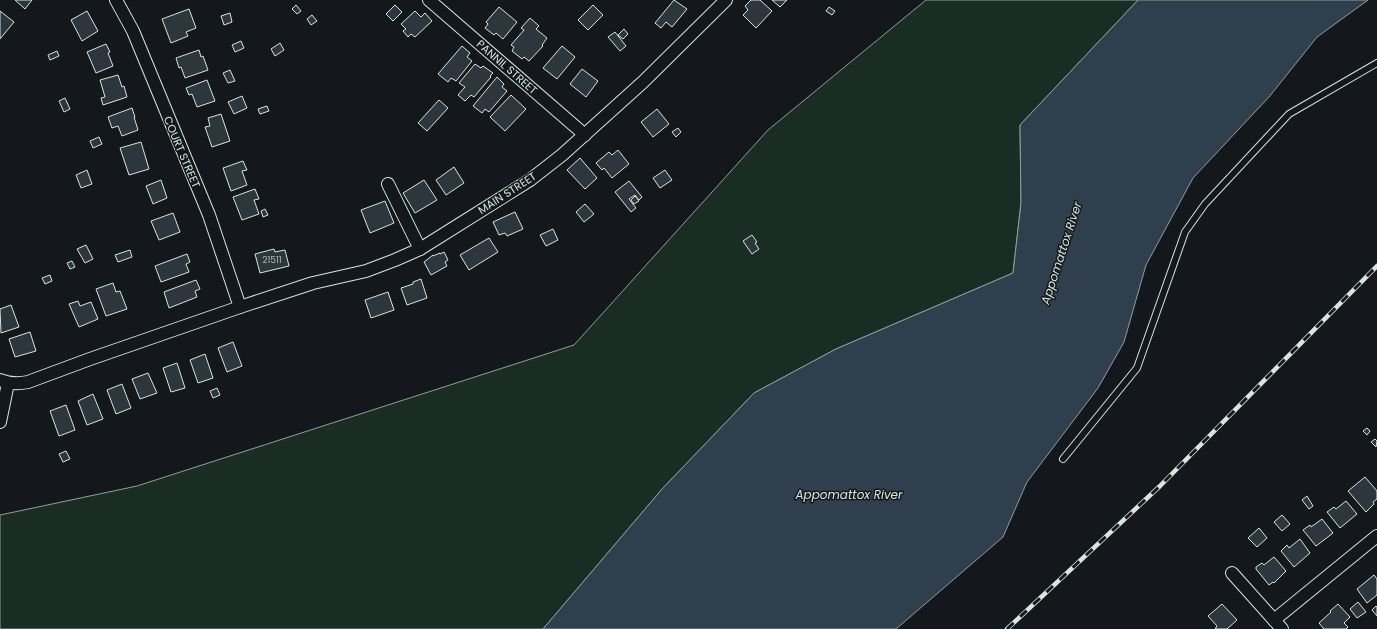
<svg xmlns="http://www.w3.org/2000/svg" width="1377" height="629" viewBox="0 0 1377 629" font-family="Poppins,sans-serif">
<rect width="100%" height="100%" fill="#14181c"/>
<!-- green -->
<path fill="#1a2d24" stroke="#939e99" d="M926,0H1138L1020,125L1021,203L1013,273L836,349L754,393L663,488L543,629H0V515L137,486L574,345L768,130Z"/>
<!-- water -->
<path fill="#2f3f4d" stroke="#939e99" d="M1138,0H1368L1317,37L1269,97L1193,178L1146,265L1124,342L1098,388L1027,482L1003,537L896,629H543L663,488L754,393L836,349L1013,273L1021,203L1020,125Z"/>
<!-- building -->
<g fill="#2c363c" stroke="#d8e6dc">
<path d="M15,0H32L25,9Z"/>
<path d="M674,0L687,9L672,27L666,22L661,28L655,23Z"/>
<path d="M751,0H760L772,11L756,28L743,15L748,10L745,6Z"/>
<path d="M772,0H787L780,7Z"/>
<path d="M296,5L301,11L297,14L292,9Z"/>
<path d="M395,5L402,12L393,21L386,14Z"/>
<path d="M593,5L603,15L588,30L578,20Z"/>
<path d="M499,7L517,22L503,39L496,33L494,35L485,28L488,24L486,22Z"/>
<path d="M829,7L835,11L832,15L826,11Z"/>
<path d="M189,9L196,28L186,32L188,36L171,43L162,19Z"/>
<path d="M0,11L14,22L0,39Z"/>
<path d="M87,11L98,31L82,41L71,20Z"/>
<path d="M415,11L421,17L425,13L432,21L415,37L411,34L408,37L403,31L406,29L401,24Z"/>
<path d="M230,13L232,22L224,25L221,16Z"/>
<path d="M312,15L317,21L311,25L307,19Z"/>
<path d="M530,18L539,26L536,29L547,38L542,45L543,46L529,61L524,57L522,59L512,51L514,47L511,45L524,30L521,28Z"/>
<path d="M624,29L628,34L623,39L618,35Z"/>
<path d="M615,32L626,46L620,51L608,37Z"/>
<path d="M241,41L244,48L235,52L232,45Z"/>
<path d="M280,43L284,50L275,56L271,49Z"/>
<path d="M106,44L110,52L108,53L113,66L96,73L87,52Z"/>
<path d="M462,46L470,53L467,57L472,61L456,81L451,78L448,82L438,74Z"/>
<path d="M562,46L575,57L557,79L543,68Z"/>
<path d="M199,50L201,57L203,56L208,70L185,78L181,67L179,68L176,58Z"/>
<path d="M57,51L59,56L50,60L48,55Z"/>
<path d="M475,64L481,68L483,66L493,73L490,76L491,77L474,97L471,95L465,101L458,95L465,87L459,83Z"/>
<path d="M582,69L598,81L586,97L570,84Z"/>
<path d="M230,70L235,81L228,83L223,73Z"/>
<path d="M118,75L122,87L124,86L127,97L103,105L101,98L105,97L100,80Z"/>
<path d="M497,77L504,84L502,87L507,91L489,112L485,109L482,113L473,106Z"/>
<path d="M207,80L215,101L197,107L192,94L189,95L186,88Z"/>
<path d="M511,95L526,109L505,131L490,117Z"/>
<path d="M242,96L247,108L234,114L228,102Z"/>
<path d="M65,98L70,109L64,112L59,101Z"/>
<path d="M439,100L448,108L427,131L418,123Z"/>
<path d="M267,106L269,111L260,114L258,109Z"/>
<path d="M132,108L135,117H134L138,130L122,136L118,126L112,128L108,117Z"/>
<path d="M657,109L669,124L653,137L641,122Z"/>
<path d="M221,114L230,141L212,147L205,127L210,126L208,118Z"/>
<path d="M678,128L681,132L676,137L672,132Z"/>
<path d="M99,137L102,144L93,148L90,141Z"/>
<path d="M141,142L149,169L129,175L120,148Z"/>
<path d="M618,150L629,164L612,178L604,168L602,170L596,163L609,152L612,155Z"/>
<path d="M580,158L597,178L585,189L567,170Z"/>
<path d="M243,161L247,170L242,171L247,185L231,191L223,168Z"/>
<path d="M454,167L464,183L446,195L436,180Z"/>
<path d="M87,170L92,184L81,188L76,175Z"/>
<path d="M665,170L672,180L660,188L653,178Z"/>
<path d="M161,180L167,198L153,204L146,186Z"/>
<path d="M424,180L437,200L415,213L403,193Z"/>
<path d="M629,181L642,197L639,200L635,195L629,199L636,208L631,212L615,192Z"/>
<path d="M255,189L259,199L254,200L259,214L242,220L233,197Z"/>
<path d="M635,196L639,201L634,204L631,200Z"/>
<path d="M385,201L394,223L370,233L361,210Z"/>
<path d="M585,204L594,214L584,222L576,212Z"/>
<path d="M265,209L268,215L263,217L261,211Z"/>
<path d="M515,212L523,229L507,236L505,233L499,235L493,222Z"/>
<path d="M173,213L180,232L159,240L151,221Z"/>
<path d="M553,229L558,240L546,246L540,235Z"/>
<path d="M752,235L757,242L755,243L759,249L752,254L743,241Z"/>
<path d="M489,238L498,252L469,270L460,255Z"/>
<path d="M86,245L93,259L85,263L77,249Z"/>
<path d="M274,249L275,252L285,250L289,266L260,273L255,254Z"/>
<path d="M130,250L132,257L118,262L115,255Z"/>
<path d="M444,252L448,260L445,262L447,266L431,275L424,262L433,255V256L440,253V254Z"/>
<path d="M187,254L190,262L186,264L189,272L161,282L155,266Z"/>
<path d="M72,261L75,267L70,269L67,263Z"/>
<path d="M50,275L52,281L45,284L42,278Z"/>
<path d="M421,279L427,298L407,305L401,288L413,284V282Z"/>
<path d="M196,280L200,289L195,291L197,297L169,308L164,292Z"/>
<path d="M113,283L116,292L120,291L127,309L106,316L96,289Z"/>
<path d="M388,292L394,310L371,318L365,300Z"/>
<path d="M78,301L80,306L91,302L98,319L79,327L69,304Z"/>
<path d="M11,305L19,327L1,333L0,309Z"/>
<path d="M30,332L36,351L15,357L9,339Z"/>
<path d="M233,342L242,366L227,372L218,348Z"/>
<path d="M205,354L213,378L198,383L190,360Z"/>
<path d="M177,363L185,388L171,392L163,368Z"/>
<path d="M148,373L157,393L140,399L132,379Z"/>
<path d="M122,384L131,408L116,414L107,390Z"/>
<path d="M217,388L220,395L213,398L210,391Z"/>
<path d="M93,394L103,419L87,425L78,401Z"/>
<path d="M66,405L75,430L59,436L50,411Z"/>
<path d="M1367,428L1370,431L1367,435L1363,431Z"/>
<path d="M1375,439L1377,441L1376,447L1371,442Z"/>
<path d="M66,451L70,459L63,462L59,454Z"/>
<path d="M1365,477L1377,491V499L1373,502L1374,504L1366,512L1348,491Z"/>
<path d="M1307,496L1313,506L1309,509L1302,500Z"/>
<path d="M1346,501L1357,514L1340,528L1327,512L1334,507L1336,509Z"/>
<path d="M1282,515L1290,524L1282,531L1274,522Z"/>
<path d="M1322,519L1333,533L1316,546L1303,530L1310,525L1311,527Z"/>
<path d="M1259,528L1267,538L1257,547L1248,538Z"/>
<path d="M1300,539L1310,553L1294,567L1281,551L1287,545L1289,548Z"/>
<path d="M1274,557L1286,571L1274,583L1273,582L1269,585L1256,569V567L1262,563L1264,565Z"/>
<path d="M1374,575L1377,579V595L1367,603L1357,589Z"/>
<path d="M1358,602L1366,612L1357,618L1350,609Z"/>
<path d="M1222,604L1237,620L1227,629H1215L1217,626L1208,616Z"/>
<path d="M1338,604L1350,617L1344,623L1348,627L1346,629H1324L1319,623L1331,612L1330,611Z"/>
<path d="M1376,606L1377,607V616L1372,610Z"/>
</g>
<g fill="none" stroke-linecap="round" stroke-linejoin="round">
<!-- service casing -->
<g stroke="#d8e6dc" stroke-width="8">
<path id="service" d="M1063,459L1137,368L1185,232L1205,204L1289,114L1377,63"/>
</g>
<!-- minor casing -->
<g stroke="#d8e6dc" stroke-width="14">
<g id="minor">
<path d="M116,0L133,31L209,215L240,307"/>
<path d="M429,0L585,135"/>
<path d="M388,184L420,249"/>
<path d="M0,380C10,384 18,384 28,382L90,359L240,307L313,283L366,271L395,260L420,249L530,180L562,155L643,82L726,0"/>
<path d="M0,422L8,383"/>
<path d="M1232,573L1282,629"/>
<path d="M1274,620L1377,536"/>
</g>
</g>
<!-- service -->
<use href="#service" stroke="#14181c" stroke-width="6"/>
<!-- minor -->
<use href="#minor" stroke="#14181c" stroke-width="12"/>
<!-- rail casing -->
<g stroke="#d8e6dc" stroke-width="4.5">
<path id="rail" d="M1007,629L1160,486L1377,266"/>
</g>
<!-- rail -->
<use href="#rail" stroke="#14181c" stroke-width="3" stroke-dasharray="9" stroke-linecap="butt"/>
</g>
<g text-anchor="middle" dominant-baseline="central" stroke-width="3" stroke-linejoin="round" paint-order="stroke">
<!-- number labels -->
<g font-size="9" fill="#adbab4">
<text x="272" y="260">21511</text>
</g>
<!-- street labels -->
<g font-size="11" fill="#d8e6dc" stroke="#14181c">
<text transform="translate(507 67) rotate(41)">PANNIL STREET</text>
<text transform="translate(182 152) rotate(67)">COURT STREET</text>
<text transform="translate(507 193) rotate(-33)">MAIN STREET</text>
</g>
<!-- water labels -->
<g font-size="12" font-style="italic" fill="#d8e6dc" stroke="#14181c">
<text transform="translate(1061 253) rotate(-72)">Appomattox River</text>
<text x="849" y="494">Appomattox River</text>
</g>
</g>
</svg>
